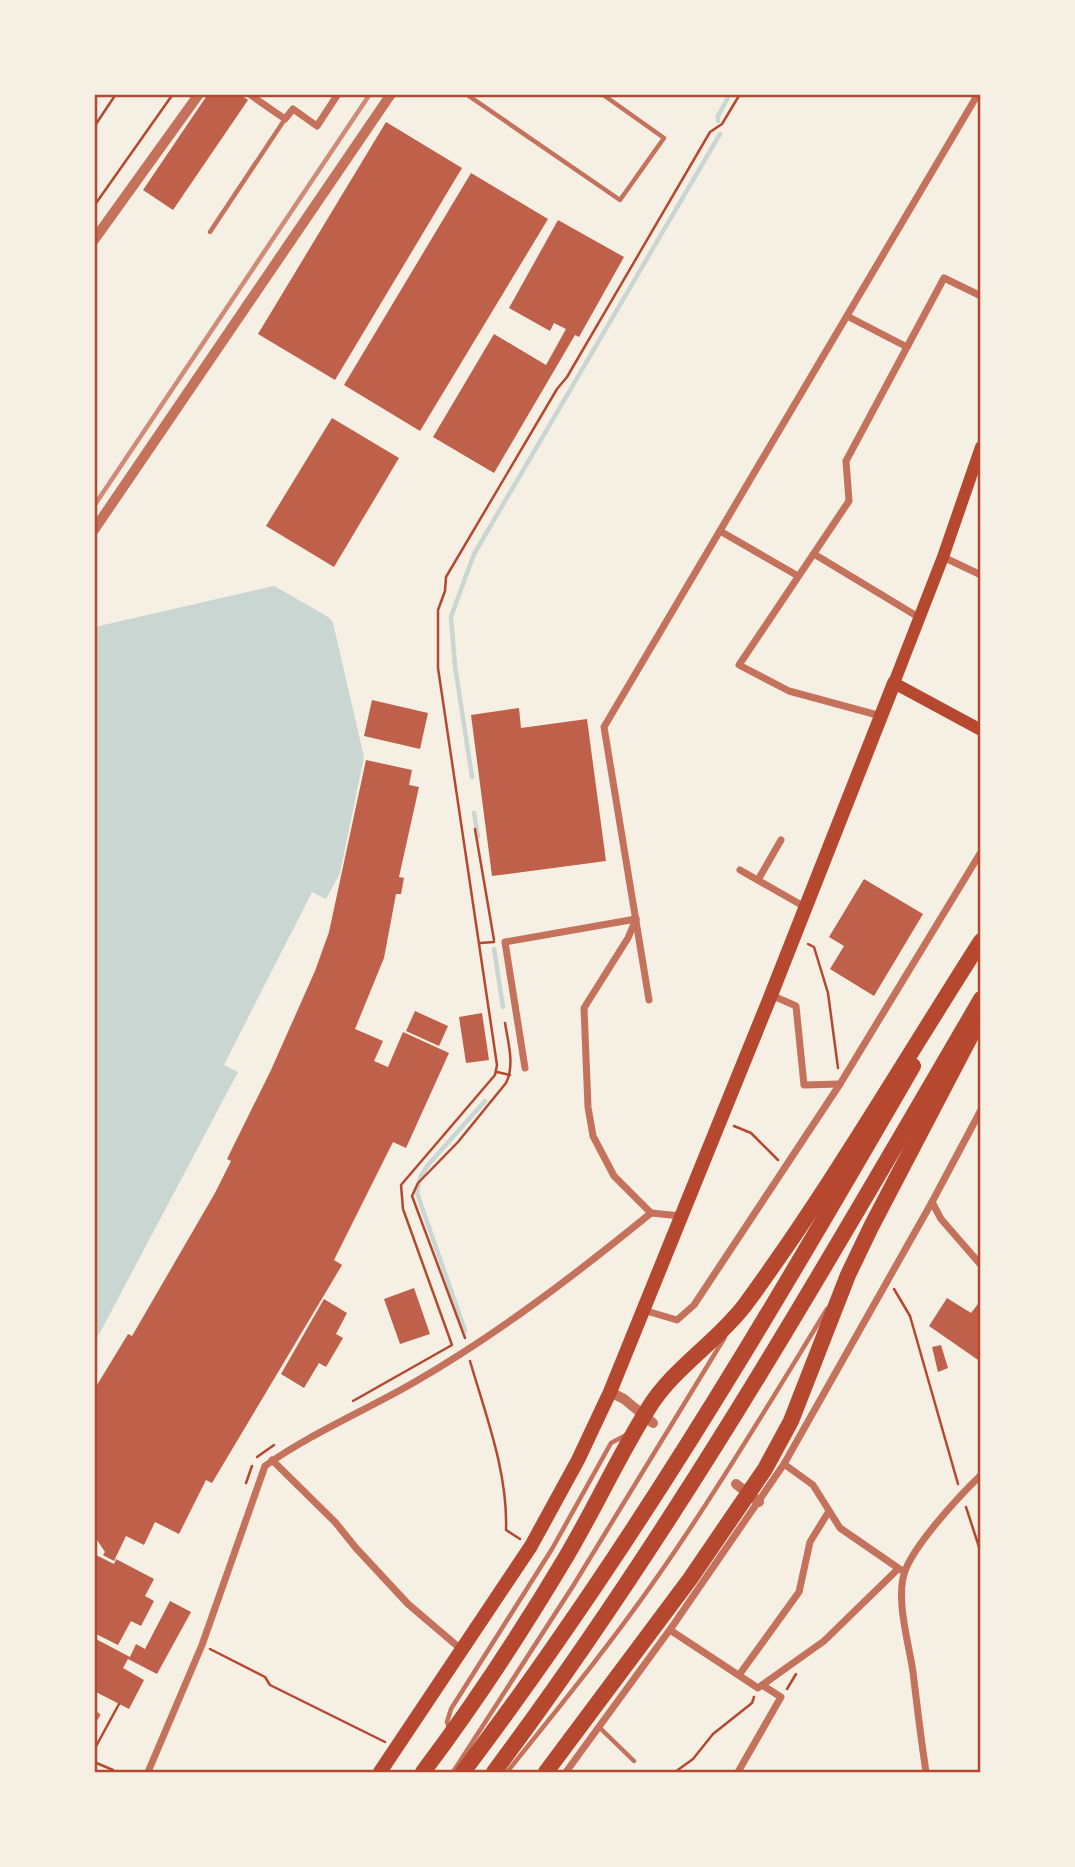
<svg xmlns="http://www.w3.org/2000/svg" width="1075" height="1867" viewBox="0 0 1075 1867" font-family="'Source Sans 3',sans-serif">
<rect width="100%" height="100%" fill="#f6efe4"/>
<!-- water -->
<path fill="#c9d6d2" d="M274,586L330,618L333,623L364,757L340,873L326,899L312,892L224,1065L238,1072L95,1342V627Z"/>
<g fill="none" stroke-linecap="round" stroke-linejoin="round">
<!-- stream -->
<g stroke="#c9d6d2" stroke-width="4.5">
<path d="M718,121V116L730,94"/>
<path d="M472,777L455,666L451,617L474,554L720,134"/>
<path d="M474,813L478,837"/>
<path d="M494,949L503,1007"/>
<path d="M465,1331L417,1193L420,1178L427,1166L485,1101"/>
</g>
</g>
<!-- building -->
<g fill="#bf614a">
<path d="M208,94H239L248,100L173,210L143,190Z"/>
<path d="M386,122L462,168L335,380L258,334Z"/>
<path d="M471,173L548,219L420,431L344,385Z"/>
<path d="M558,220L624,257L579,337L575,335L494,473L433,437L494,334L546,365L566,329L554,323L550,331L509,308Z"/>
<path d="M332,418L399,458L334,567L266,526Z"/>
<path d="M372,700L428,713L420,749L364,736Z"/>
<path d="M519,708L521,728L587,719L606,861L492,876L471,715Z"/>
<path d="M366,760L412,770L409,785L419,787L399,877L404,878L401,894H396L384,958L355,1029L383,1041L374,1061L388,1067L403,1032L449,1053L406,1148L393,1142L334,1260L342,1265L212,1483L206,1480L179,1534L155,1522L144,1545L126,1536L114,1561L103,1555L105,1552L97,1540L94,1542V1390L128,1334L132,1336L215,1193L231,1161L227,1159L271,1070L315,971L329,932Z"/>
<path d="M864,879L923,914L874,996L830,969L844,946L829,937Z"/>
<path d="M415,1011L448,1026L439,1046L406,1031Z"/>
<path d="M482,1013L489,1060L466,1063L459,1017Z"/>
<path d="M414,1288L430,1334L400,1344L384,1299Z"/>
<path d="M947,1298L971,1313L981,1300V1362L929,1326Z"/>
<path d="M324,1299L347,1313L336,1334L343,1338L326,1367L319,1363L304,1388L281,1374Z"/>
<path d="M941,1345L948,1368L938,1372L932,1347Z"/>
<path d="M94,1554L114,1564L116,1559L154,1579L145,1596L154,1601L141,1626L131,1621L118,1645L94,1633Z"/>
<path d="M170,1601L191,1612L157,1674L128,1659L123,1668L144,1680L129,1709L94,1691V1638L130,1657L136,1644L145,1649Z"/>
</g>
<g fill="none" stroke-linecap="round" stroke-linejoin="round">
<!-- path -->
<g stroke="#b5482f" stroke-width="2.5">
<path d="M94,127L116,94"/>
<path d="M94,206L173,94"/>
<path d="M475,829L494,940"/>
<path d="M480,943L494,942"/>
<path d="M808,944L814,947L828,993L838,1068"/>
<path d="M497,1072L510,1075"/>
<path d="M734,1126L751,1133L778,1160"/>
<path d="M894,1289L910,1316L958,1484"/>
<path d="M465,1338L412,1196L418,1183L458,1142L506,1083C515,1065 508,1042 505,1023"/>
<path d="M470,1361C486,1416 508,1473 506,1530L520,1539"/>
<path d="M353,1401L452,1345L403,1209L401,1185L495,1075L497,1065L438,668V610L445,591L446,577L557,389L567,377L710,132L722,124L740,94"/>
<path d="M257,1457L274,1445"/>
<path d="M246,1483L252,1466"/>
<path d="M966,1507L981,1553"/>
<path d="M210,1649L265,1677L270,1685L385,1742"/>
<path d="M787,1689L796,1674"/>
<path d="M94,1750L119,1704"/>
<path d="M94,1762L113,1770"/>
<path d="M675,1772L693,1759L713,1734L752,1703L754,1697"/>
</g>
<!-- service -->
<g stroke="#c5725c" stroke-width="4.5">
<path d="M466,94L620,200L664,138L602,94"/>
<path d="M210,232L285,119"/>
<path d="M94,1713L98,1715L94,1721"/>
<path d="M599,1727L634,1761"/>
<path d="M450,1730L447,1722L451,1709L552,1549L611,1443L628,1434"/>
<path d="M453,1772L573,1586L725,1337"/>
<path d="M507,1772C566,1699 625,1626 677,1548C730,1470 778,1389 827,1309"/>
</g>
<!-- minor -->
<g stroke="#c5725c" stroke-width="7">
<path d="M249,94L285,119L293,109L317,126L338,94"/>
<path d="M847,316L907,347"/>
<path d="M720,531L798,576"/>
<path d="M814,554L920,618"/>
<path d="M943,557L981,575"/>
<path d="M881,716L789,691L739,665L849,501L846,461L944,278L981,296"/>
<path d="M740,870L805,907"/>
<path d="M758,880L781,840"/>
<path d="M636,919L628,938L584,1008L588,1107L593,1136L614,1176L651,1213L681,1216"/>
<path d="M771,995L796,1006L804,1085L840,1084"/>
<path d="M649,1000L604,727L978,94"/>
<path d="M525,1068L505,942L636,919"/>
<path d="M932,1202L941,1219L981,1265"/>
<path d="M643,1310L677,1320L694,1305L840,1084L981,852"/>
<path d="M272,1460L335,1522L356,1548L408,1604L462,1650"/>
<path d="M784,1464L813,1485L840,1528L901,1570"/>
<path d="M670,1630L758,1688L824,1641L898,1569"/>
<path d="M739,1675L799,1592L810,1542L829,1511"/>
<path d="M148,1772L202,1645L265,1466C308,1435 366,1410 413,1383C498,1334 575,1275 651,1213"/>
<path d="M566,1772L674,1624L784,1464L932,1202L981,1110"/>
<path d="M738,1772L781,1697L762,1685"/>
<path d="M926,1772C921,1739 917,1706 913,1672C909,1644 895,1598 905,1571C915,1544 959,1496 981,1475"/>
</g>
<!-- tertiary -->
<g stroke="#c5725c" stroke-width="10">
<path d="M94,240L199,94"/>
<path d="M94,530L391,94"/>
<path d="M610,1392L624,1399L653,1423"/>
<path d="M736,1484L759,1502"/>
</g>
<!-- secondary -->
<path stroke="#b5482f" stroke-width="12" d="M981,447L943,557L894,683L981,730"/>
<!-- primary -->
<path stroke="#b5482f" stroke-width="14" d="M380,1772L531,1546L578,1460L610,1392L771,995L894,683"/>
<!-- motorway -->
<g stroke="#b5482f" stroke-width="16">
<path d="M423,1772C475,1703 522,1631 566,1557C595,1508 618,1457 648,1409C673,1368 716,1343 745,1305C830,1189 903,1063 981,941"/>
<path d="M463,1772C496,1728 528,1684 559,1639C687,1455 801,1260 913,1066"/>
<path d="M494,1772C676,1528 828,1262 981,999"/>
<path d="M546,1772L690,1579L765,1469L791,1421L848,1275L871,1227L976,1026"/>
</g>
<!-- rail -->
<path stroke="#cf8b77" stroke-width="4.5" d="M94,506L370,94"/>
</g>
<!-- border -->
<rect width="1075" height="1867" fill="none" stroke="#f6efe4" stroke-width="192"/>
<rect x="96" y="96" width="883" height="1675" fill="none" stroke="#b5482f" stroke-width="2.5"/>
</svg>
